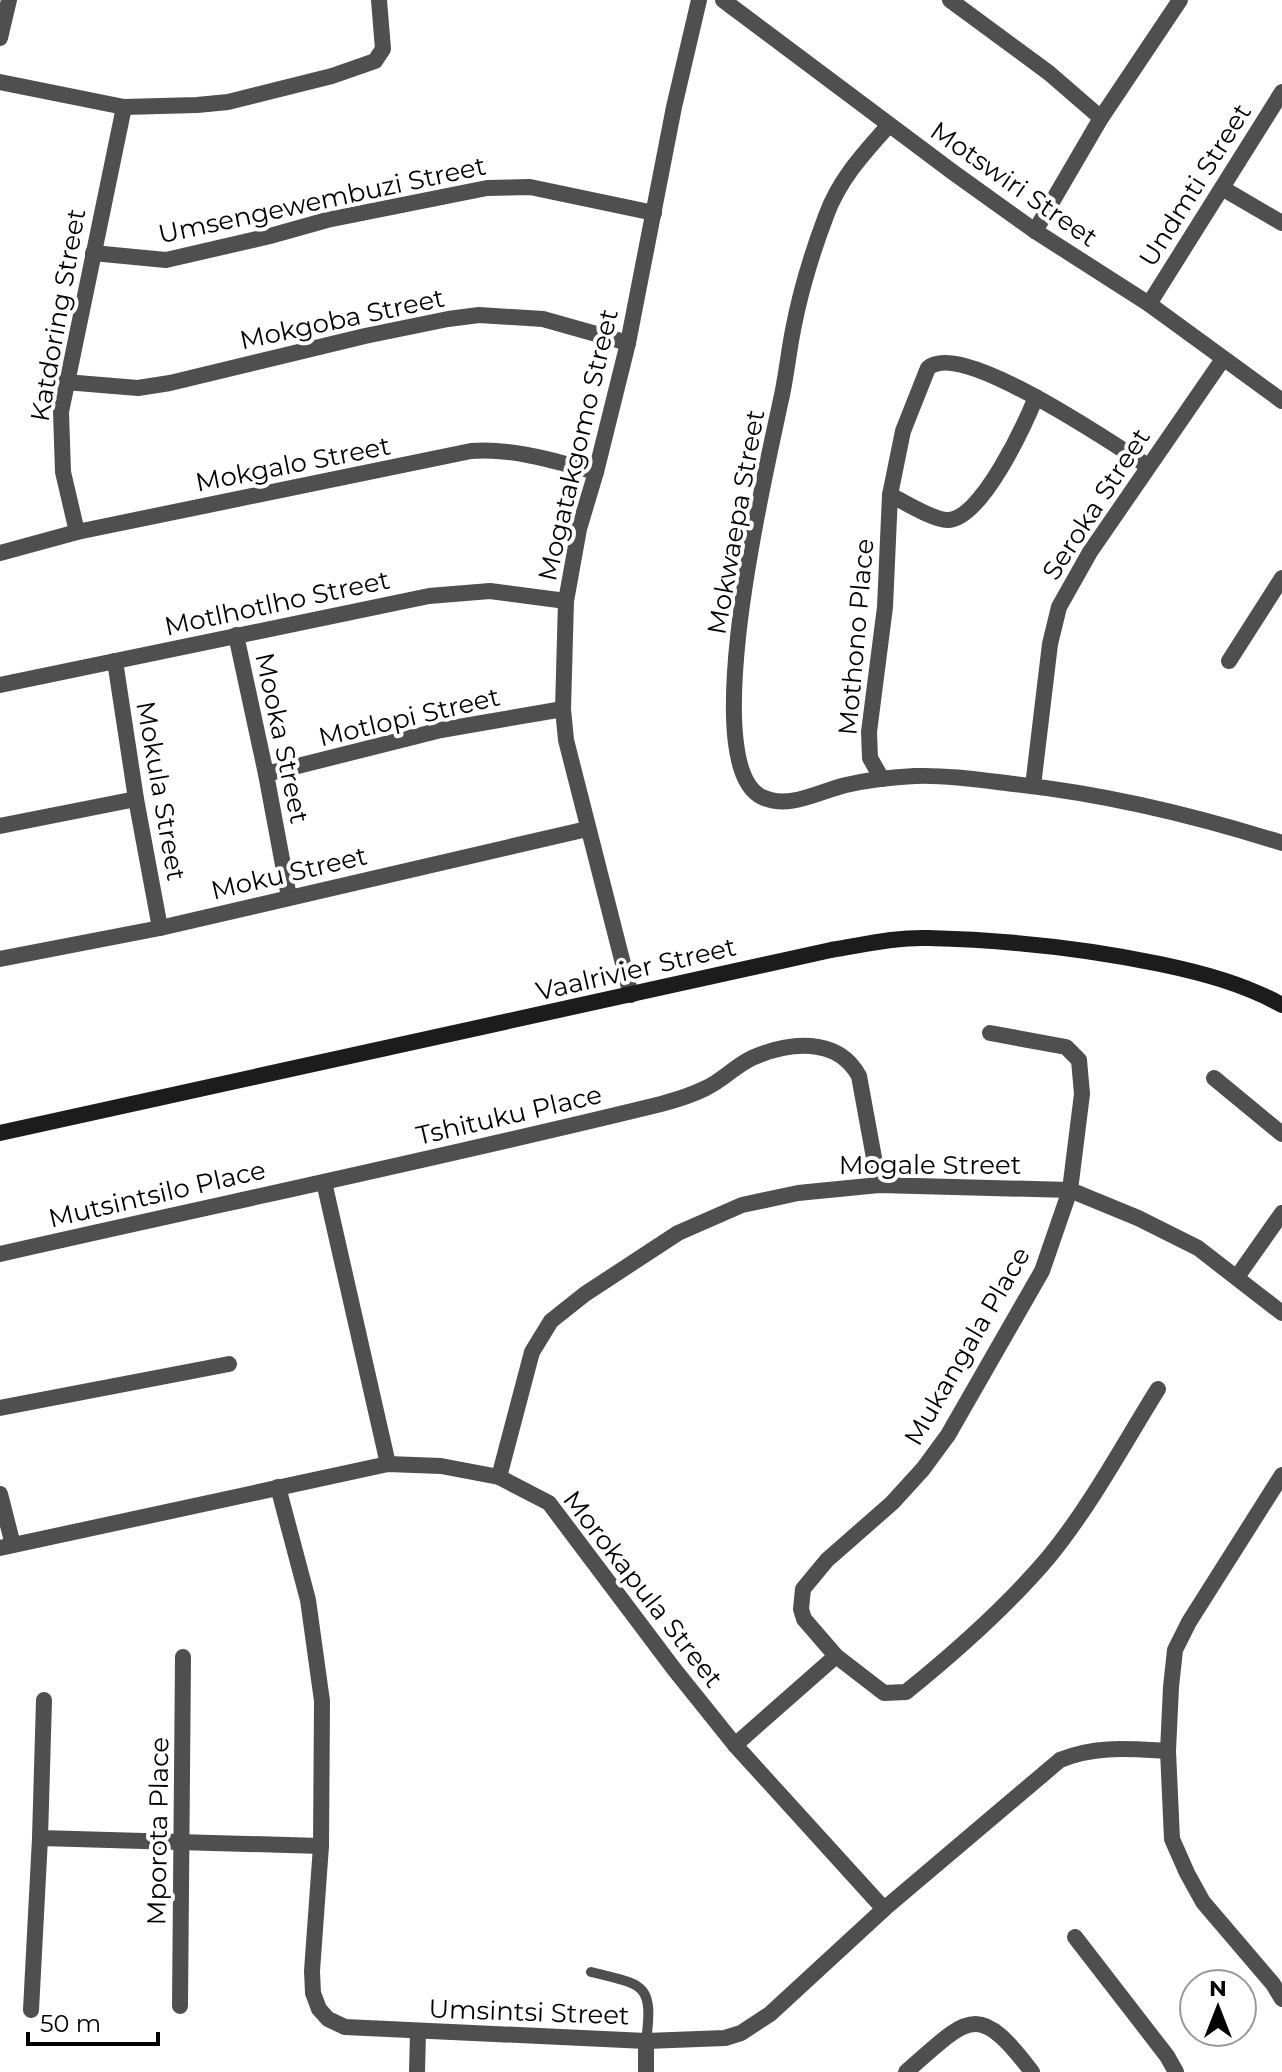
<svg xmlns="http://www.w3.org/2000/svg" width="1282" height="2072" viewBox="0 0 1282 2072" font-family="Montserrat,sans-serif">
<rect width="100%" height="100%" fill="#fff"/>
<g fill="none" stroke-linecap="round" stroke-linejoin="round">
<!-- lane -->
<path stroke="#4f4f4f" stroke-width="10" d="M591,1972C643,1985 654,1982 646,2041"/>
<!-- street -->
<g stroke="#4f4f4f" stroke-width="16">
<path d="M723,0L954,173L1035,231L1149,304L1282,401"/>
<path d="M950,0L1049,73L1101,118"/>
<path d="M0,38L9,0"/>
<path d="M0,82L124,107L197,105L228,102L332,76L375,61L383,49L379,0"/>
<path d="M889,125C863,154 839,180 826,216C812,253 800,293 793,330C788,355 786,380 780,404C767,467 695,765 762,797C789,810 820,791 846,785C868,780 892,777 915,776C948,775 981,780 1014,784C1106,794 1194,815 1282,843"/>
<path d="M1222,188L1282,223"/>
<path d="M1035,231L1101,118L1180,0"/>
<path d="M93,253L166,260L270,236L327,220L487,188L530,187L654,213"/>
<path d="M1149,304L1282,92"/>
<path d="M65,382L138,388L170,383L365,336L448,319L479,315L543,319L628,343"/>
<path d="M890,495C905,502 933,520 947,520C981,521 1025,424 1036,397"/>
<path d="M77,532L63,472L61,412L124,107"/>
<path d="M0,553L77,532L471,451C515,448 554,461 596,472"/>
<path d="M236,635L266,774L289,897"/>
<path d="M115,661L136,799L160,928"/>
<path d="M1229,661L1282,578"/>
<path d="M0,685L429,596L490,591L566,601"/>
<path d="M266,774L441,730L563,709"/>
<path d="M882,779L870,758L869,732L885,607L890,495L903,431L928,368C962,339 1114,445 1148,466"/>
<path d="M1033,786L1050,644L1059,607L1090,552L1223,359"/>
<path d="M0,826L136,799"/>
<path d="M0,959L160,928L587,829"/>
<path d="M631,995L566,740L563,709L566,601L579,529L596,472L628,343L674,107L699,0"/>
<path d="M990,1033L1066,1047L1079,1060L1082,1094L1070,1190L1042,1271L948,1435L923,1469L892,1503L827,1560L803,1589L801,1609L804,1619L836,1656L884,1693L906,1692C953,1654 1008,1605 1048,1558C1090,1507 1123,1445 1158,1389"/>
<path d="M1214,1078L1282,1134"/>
<path d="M324,1182L388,1464"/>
<path d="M0,1254C220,1204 441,1158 661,1104C676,1100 692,1095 706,1088C723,1080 735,1066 752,1058C788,1042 837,1036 859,1076L879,1185"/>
<path d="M1237,1277L1282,1213"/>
<path d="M0,1408L229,1364"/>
<path d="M1282,1475L1189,1622L1175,1650L1171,1687L1168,1751L1172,1839L1187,1873L1203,1902L1273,1984L1282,1999"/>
<path d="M499,1477L532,1352L551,1321L585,1294L678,1233L742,1205L798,1193L879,1185L1070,1190L1138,1218L1198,1248L1282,1313"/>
<path d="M278,1487L308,1600L322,1701L321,1846L312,1971L313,1993L319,2009L328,2019L345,2027L646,2041L725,2038L741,2033L770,2014L884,1909L1060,1760C1096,1745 1130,1749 1168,1751"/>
<path d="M0,1494L13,1545"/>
<path d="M0,1548L388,1464L441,1466L499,1477L549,1503L674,1669L735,1745L884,1909"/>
<path d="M735,1745L836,1656"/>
<path d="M40,1838L321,1846"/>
<path d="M1075,1937L1167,2056L1176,2072"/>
<path d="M180,2006L183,1657"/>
<path d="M31,2010L40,1838L44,1700"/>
<path d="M417,2072L418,2032"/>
<path d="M646,2072V2041"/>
<path d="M906,2072C968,2018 977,1999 1032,2072"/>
</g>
<!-- secondary -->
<path stroke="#1c1c1c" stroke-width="16" d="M0,1133L831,950C863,945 895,937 928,938C1006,940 1084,948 1160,964C1203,973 1244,984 1282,1005"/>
</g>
<g text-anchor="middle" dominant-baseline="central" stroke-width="8" stroke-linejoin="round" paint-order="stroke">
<!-- street labels -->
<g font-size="26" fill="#000" stroke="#fff">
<text transform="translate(1014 184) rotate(35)">Motswiri Street</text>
<text transform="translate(1195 185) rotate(-58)">Undmti Street</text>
<text transform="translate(322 200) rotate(-12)">Umsengewembuzi Street</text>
<text transform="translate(58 315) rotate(-80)">Katdoring Street</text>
<text transform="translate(342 319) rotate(-12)">Mokgoba Street</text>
<text transform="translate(578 445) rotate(-77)">Mogatakgomo Street</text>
<text transform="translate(293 464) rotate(-11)">Mokgalo Street</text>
<text transform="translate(1096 504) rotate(-57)">Seroka Street</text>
<text transform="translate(736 522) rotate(-80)">Mokwaepa Street</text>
<text transform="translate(277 603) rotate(-12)">Motlhotlho Street</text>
<text transform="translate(856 637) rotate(-85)">Mothono Place</text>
<text transform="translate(409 717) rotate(-13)">Motlopi Street</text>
<text transform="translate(282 738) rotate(78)">Mooka Street</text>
<text transform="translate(161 791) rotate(80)">Mokula Street</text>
<text transform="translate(289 873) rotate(-13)">Moku Street</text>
<text transform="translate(636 969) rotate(-13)">Vaalrivier Street</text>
<text transform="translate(509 1115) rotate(-13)">Tshituku Place</text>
<text x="930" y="1165">Mogale Street</text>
<text transform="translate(157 1194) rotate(-13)">Mutsintsilo Place</text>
<text transform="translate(967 1346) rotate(-60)">Mukangala Place</text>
<text transform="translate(643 1589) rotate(52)">Morokapula Street</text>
<text transform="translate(158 1831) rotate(-89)">Mporota Place</text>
<text transform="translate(529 2012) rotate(2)">Umsintsi Street</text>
</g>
</g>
<!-- north arrow -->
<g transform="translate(1218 2008)"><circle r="38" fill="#ffffff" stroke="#999999" stroke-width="2"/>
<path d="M0-6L14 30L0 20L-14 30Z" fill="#000000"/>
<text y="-12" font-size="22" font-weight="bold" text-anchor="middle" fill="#000000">N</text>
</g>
<!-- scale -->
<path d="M28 2032v12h130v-12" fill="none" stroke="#000000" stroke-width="4"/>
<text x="40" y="2032" font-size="24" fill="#000000" stroke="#ffffff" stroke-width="6" paint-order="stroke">50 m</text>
</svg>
